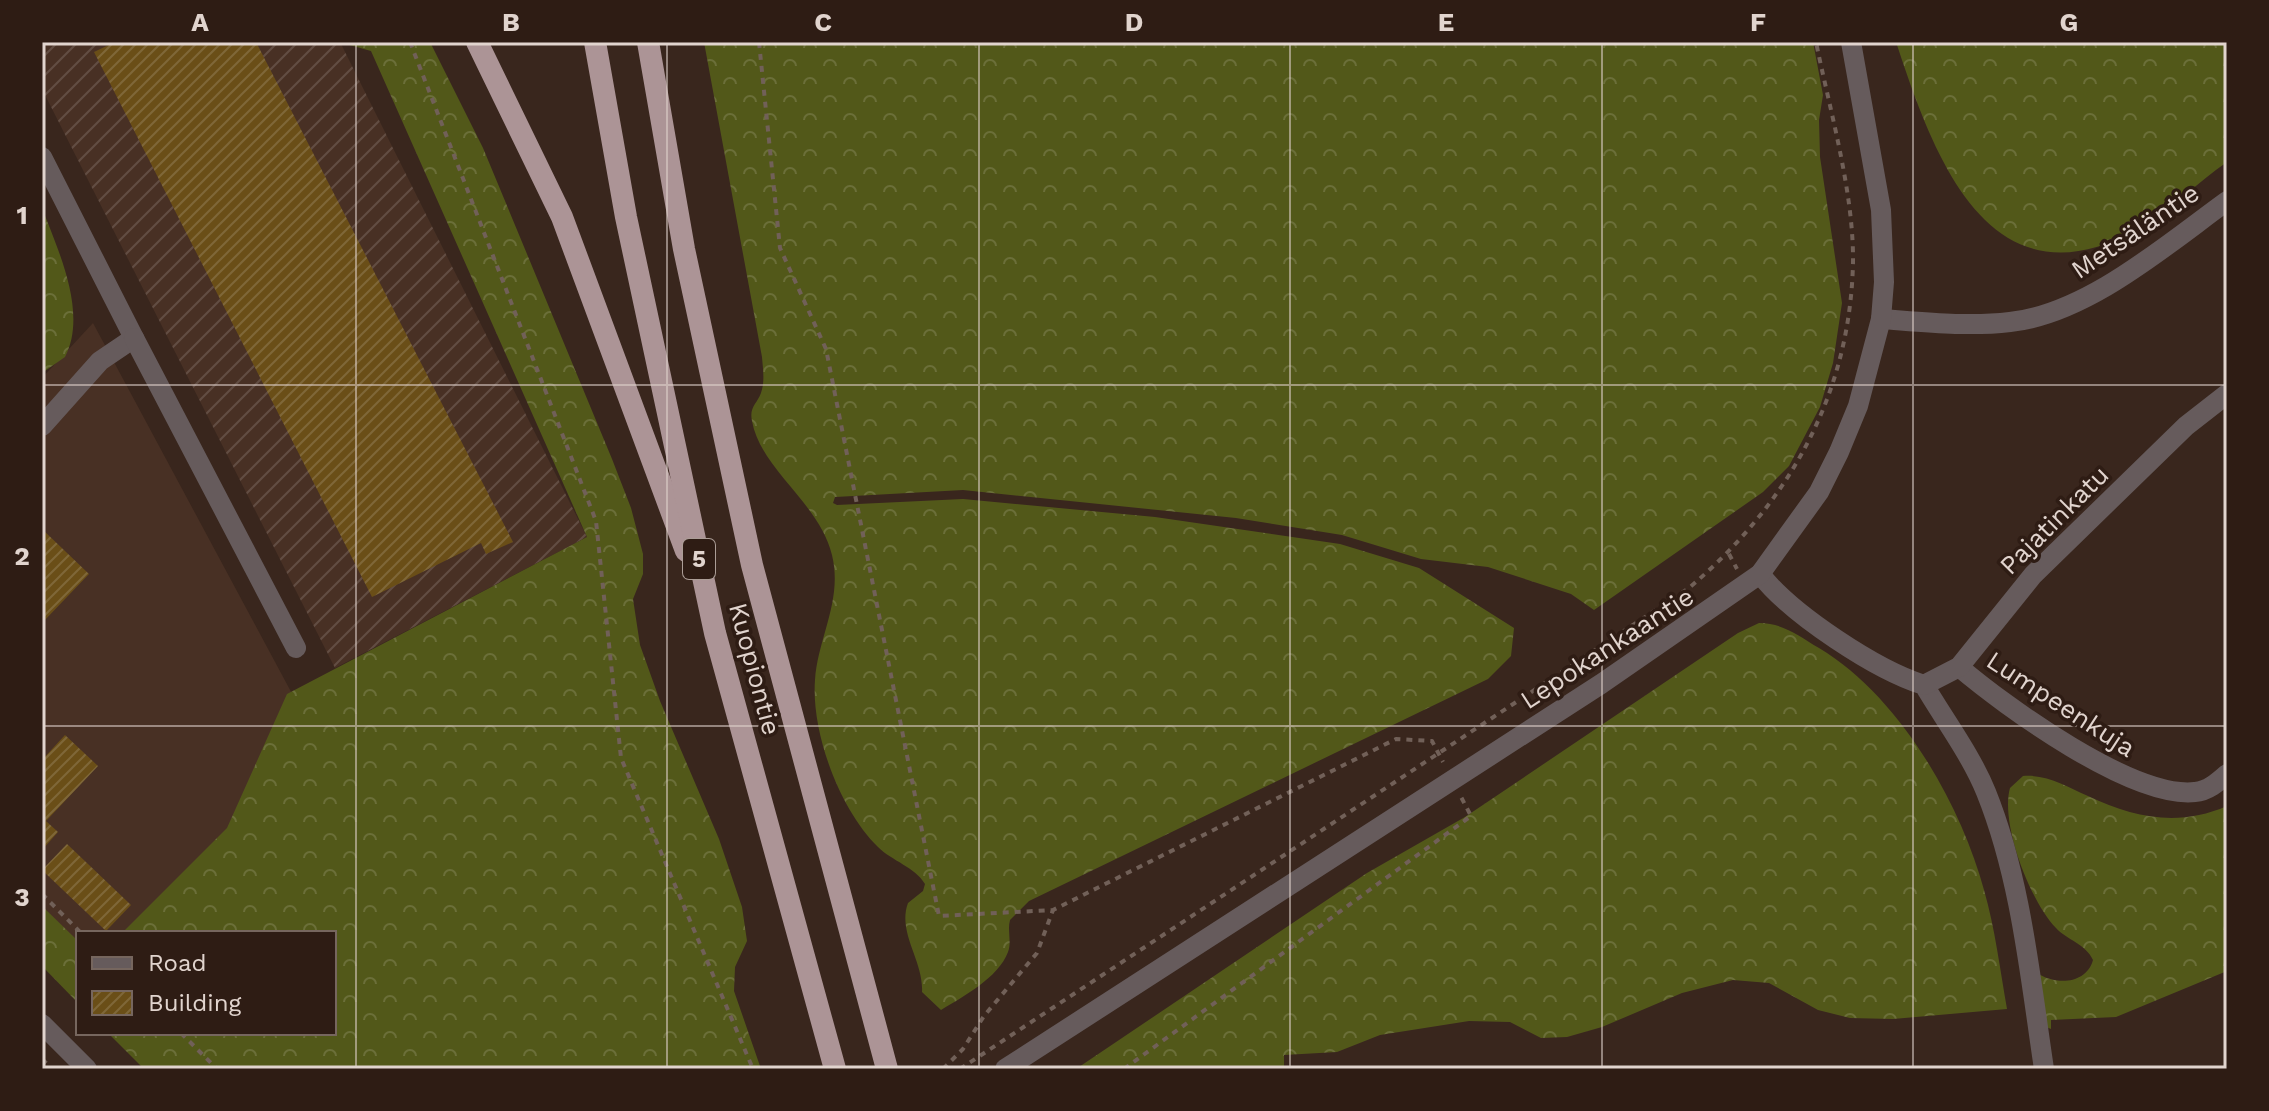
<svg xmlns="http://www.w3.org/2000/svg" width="2269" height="1111" viewBox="0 0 2269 1111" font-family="'Work Sans',sans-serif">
<defs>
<pattern id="industrial-furrows" width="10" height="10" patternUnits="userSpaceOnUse" patternTransform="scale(2)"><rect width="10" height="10" fill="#483024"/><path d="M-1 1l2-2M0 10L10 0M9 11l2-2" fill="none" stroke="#624d43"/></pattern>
<pattern id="forest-crowns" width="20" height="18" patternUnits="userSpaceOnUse" patternTransform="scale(2)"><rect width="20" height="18" fill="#525819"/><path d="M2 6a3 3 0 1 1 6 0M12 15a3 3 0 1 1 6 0" fill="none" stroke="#6b6f39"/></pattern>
<pattern id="building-hatch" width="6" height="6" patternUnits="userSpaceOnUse" patternTransform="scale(2)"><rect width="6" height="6" fill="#6a4e17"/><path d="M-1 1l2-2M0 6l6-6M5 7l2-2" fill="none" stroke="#7f6738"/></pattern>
</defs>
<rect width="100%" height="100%" fill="#39261d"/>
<!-- built -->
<path fill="#483024" d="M93,323L318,742L158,933H78V946L42,910V378Z"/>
<!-- industrial -->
<path fill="url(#industrial-furrows)" d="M42,42H340L587,537L335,668L42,89Z"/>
<!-- forest -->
<g fill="url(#forest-crowns)">
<path d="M339,42H430L483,148L612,459L631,508L643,554V574L633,599L640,645L660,701L719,839L742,907L747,941L735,967L734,991L761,1069H144L108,1033H334V933H122L227,828L287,694L587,537L371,51Z"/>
<path d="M704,42H1813L1823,95L1819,120L1820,157L1842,303L1833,363L1820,407L1789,466L1763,492L1594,610L1571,594L1488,567L1421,559L1342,535L1236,518L963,490L835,497L833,503L837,505L963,499L1155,517L1340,544L1419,568L1514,628L1511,656L1488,679L1029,901L1010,920C1007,931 1012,941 1008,952C998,978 964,996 941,1010L922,992C924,961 897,933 908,903L923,891L925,884C915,867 892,861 878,847C840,810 811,733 815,680C818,637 843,600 832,555C819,502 761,470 752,421C749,407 757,404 761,393C765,382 763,369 762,357Z"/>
<path d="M1896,42H2227V162C2197,182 2171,211 2139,229C1989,312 1934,157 1896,42Z"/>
<path d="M42,208C58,250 88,313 65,357L42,373Z"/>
<path d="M1759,623C1783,623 1799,636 1819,648C1899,696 1960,802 1984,890C1995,928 2000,970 2007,1009L1893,1019L1850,1018L1818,1010L1769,983L1733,980L1682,993L1602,1027L1567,1037L1541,1038L1510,1022L1469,1021L1380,1035L1337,1052L1284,1055V1069H1076L1367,873L1465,817L1738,633Z"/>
<path d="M2023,776C2047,774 2067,787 2088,796C2134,818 2179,827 2227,806V971L2116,1017L2051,1020V1029L2044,1026L2037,973C2055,985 2086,985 2093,960C2086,944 2067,940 2056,928C2030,901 2000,824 2010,788Z"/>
<path d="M42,906L78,941V1003L42,966Z"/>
</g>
<!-- building -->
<g fill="url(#building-hatch)">
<path d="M115,42H256L513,542L486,554L481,543L372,597L94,52Z"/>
<path d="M42,529L89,574L42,623Z"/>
<path d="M65,735L98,766L46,821L58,832L42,850V760Z"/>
<path d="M67,844L131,905L106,931L42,870Z"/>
</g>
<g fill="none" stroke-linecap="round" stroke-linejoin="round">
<!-- path -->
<g stroke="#716058" stroke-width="4" stroke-dasharray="6 6" stroke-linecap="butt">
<path d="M410,42L596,521L621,758L753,1069"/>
<path d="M759,42L780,248L826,349L939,916L1053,910L1396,739L1432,741L1443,762"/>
<path d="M1729,554L1737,569"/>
<path d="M42,894L81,933"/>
<path d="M181,1033L217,1069"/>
<path d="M42,1059L52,1069"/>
<path d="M943,1069L963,1049L984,1016L1037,953L1053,910"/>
<path d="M960,1069L1689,588C1788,504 1850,396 1853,263C1854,193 1830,111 1816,42"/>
<path d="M1124,1069L1471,816L1460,795"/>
</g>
<!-- minor -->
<g stroke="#665b5c" stroke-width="20">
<path d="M42,157L134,338L100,361L42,426"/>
<path d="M1881,319C1923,322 1968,327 2010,322C2087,314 2166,245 2227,201"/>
<path d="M134,338L296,648"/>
<path d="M1760,574C1791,614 1876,670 1924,685C1944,719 1971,755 1986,792C2021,879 2030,976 2044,1069"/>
<path d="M1959,667C2006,707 2133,799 2195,792C2208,791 2218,782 2227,774"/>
<path d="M1924,685L1959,667L2033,575L2186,426L2227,394"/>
<path d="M42,1024L87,1069"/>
<path d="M1005,1069L1601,684L1760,574L1819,492L1839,452L1858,406L1881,319L1884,282L1881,210L1851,42"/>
</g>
<!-- trunk -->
<g stroke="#ac9496" stroke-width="22">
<path d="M477,42L562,217L686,551"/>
<path d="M595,42L626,217L715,633L835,1069"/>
<path d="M648,42L684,249L752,565L887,1069"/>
</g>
</g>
<!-- grid -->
<path fill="none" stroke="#e1d4ce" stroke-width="2" stroke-opacity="0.55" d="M356,42V1069M667,42V1069M979,42V1069M1290,42V1069M1602,42V1069M1913,42V1069M42,385H2227M42,726H2227"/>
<g text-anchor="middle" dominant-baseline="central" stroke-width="7" stroke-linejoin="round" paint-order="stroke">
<!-- shield labels -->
<rect fill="#2e1c14" stroke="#ab9d96" stroke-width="2" x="683" y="539" width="32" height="40" rx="6"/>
<g font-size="24" font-weight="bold" fill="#e1d4ce">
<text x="699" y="559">5</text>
</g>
<!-- street labels -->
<g font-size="26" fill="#e1d4ce" stroke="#2e1c14">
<text transform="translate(2135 231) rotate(-34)">Metsäläntie</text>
<text transform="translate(2054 520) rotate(-45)">Pajatinkatu</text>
<text transform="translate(1607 648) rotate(-33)">Lepokankaantie</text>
<text transform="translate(755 669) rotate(75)">Kuopiontie</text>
<text transform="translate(2061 704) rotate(33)">Lumpeenkuja</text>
</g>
</g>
<!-- border -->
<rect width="2269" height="1111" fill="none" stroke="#2e1c14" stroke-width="88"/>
<!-- legend -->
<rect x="76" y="931" width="260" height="104" fill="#2e1c14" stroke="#76665e" stroke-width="2"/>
<rect x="92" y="957" width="40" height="12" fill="#665b5c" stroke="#76665e" stroke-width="2"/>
<text x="148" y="971" font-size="24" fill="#e1d4ce">Road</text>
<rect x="92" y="991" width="40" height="24" fill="url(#building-hatch)" stroke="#76665e" stroke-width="2"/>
<text x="148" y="1011" font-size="24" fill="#e1d4ce">Building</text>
<rect x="44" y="44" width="2181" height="1023" fill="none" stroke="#e1d4ce" stroke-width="3"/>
<g font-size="26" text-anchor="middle" font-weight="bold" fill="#e1d4ce">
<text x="200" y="31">A</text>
<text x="511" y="31">B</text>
<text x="823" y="31">C</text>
<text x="1134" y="31">D</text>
<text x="1446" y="31">E</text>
<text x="1758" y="31">F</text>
<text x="2069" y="31">G</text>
<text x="22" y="224">1</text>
<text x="22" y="565">2</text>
<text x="22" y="906">3</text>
</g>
</svg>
